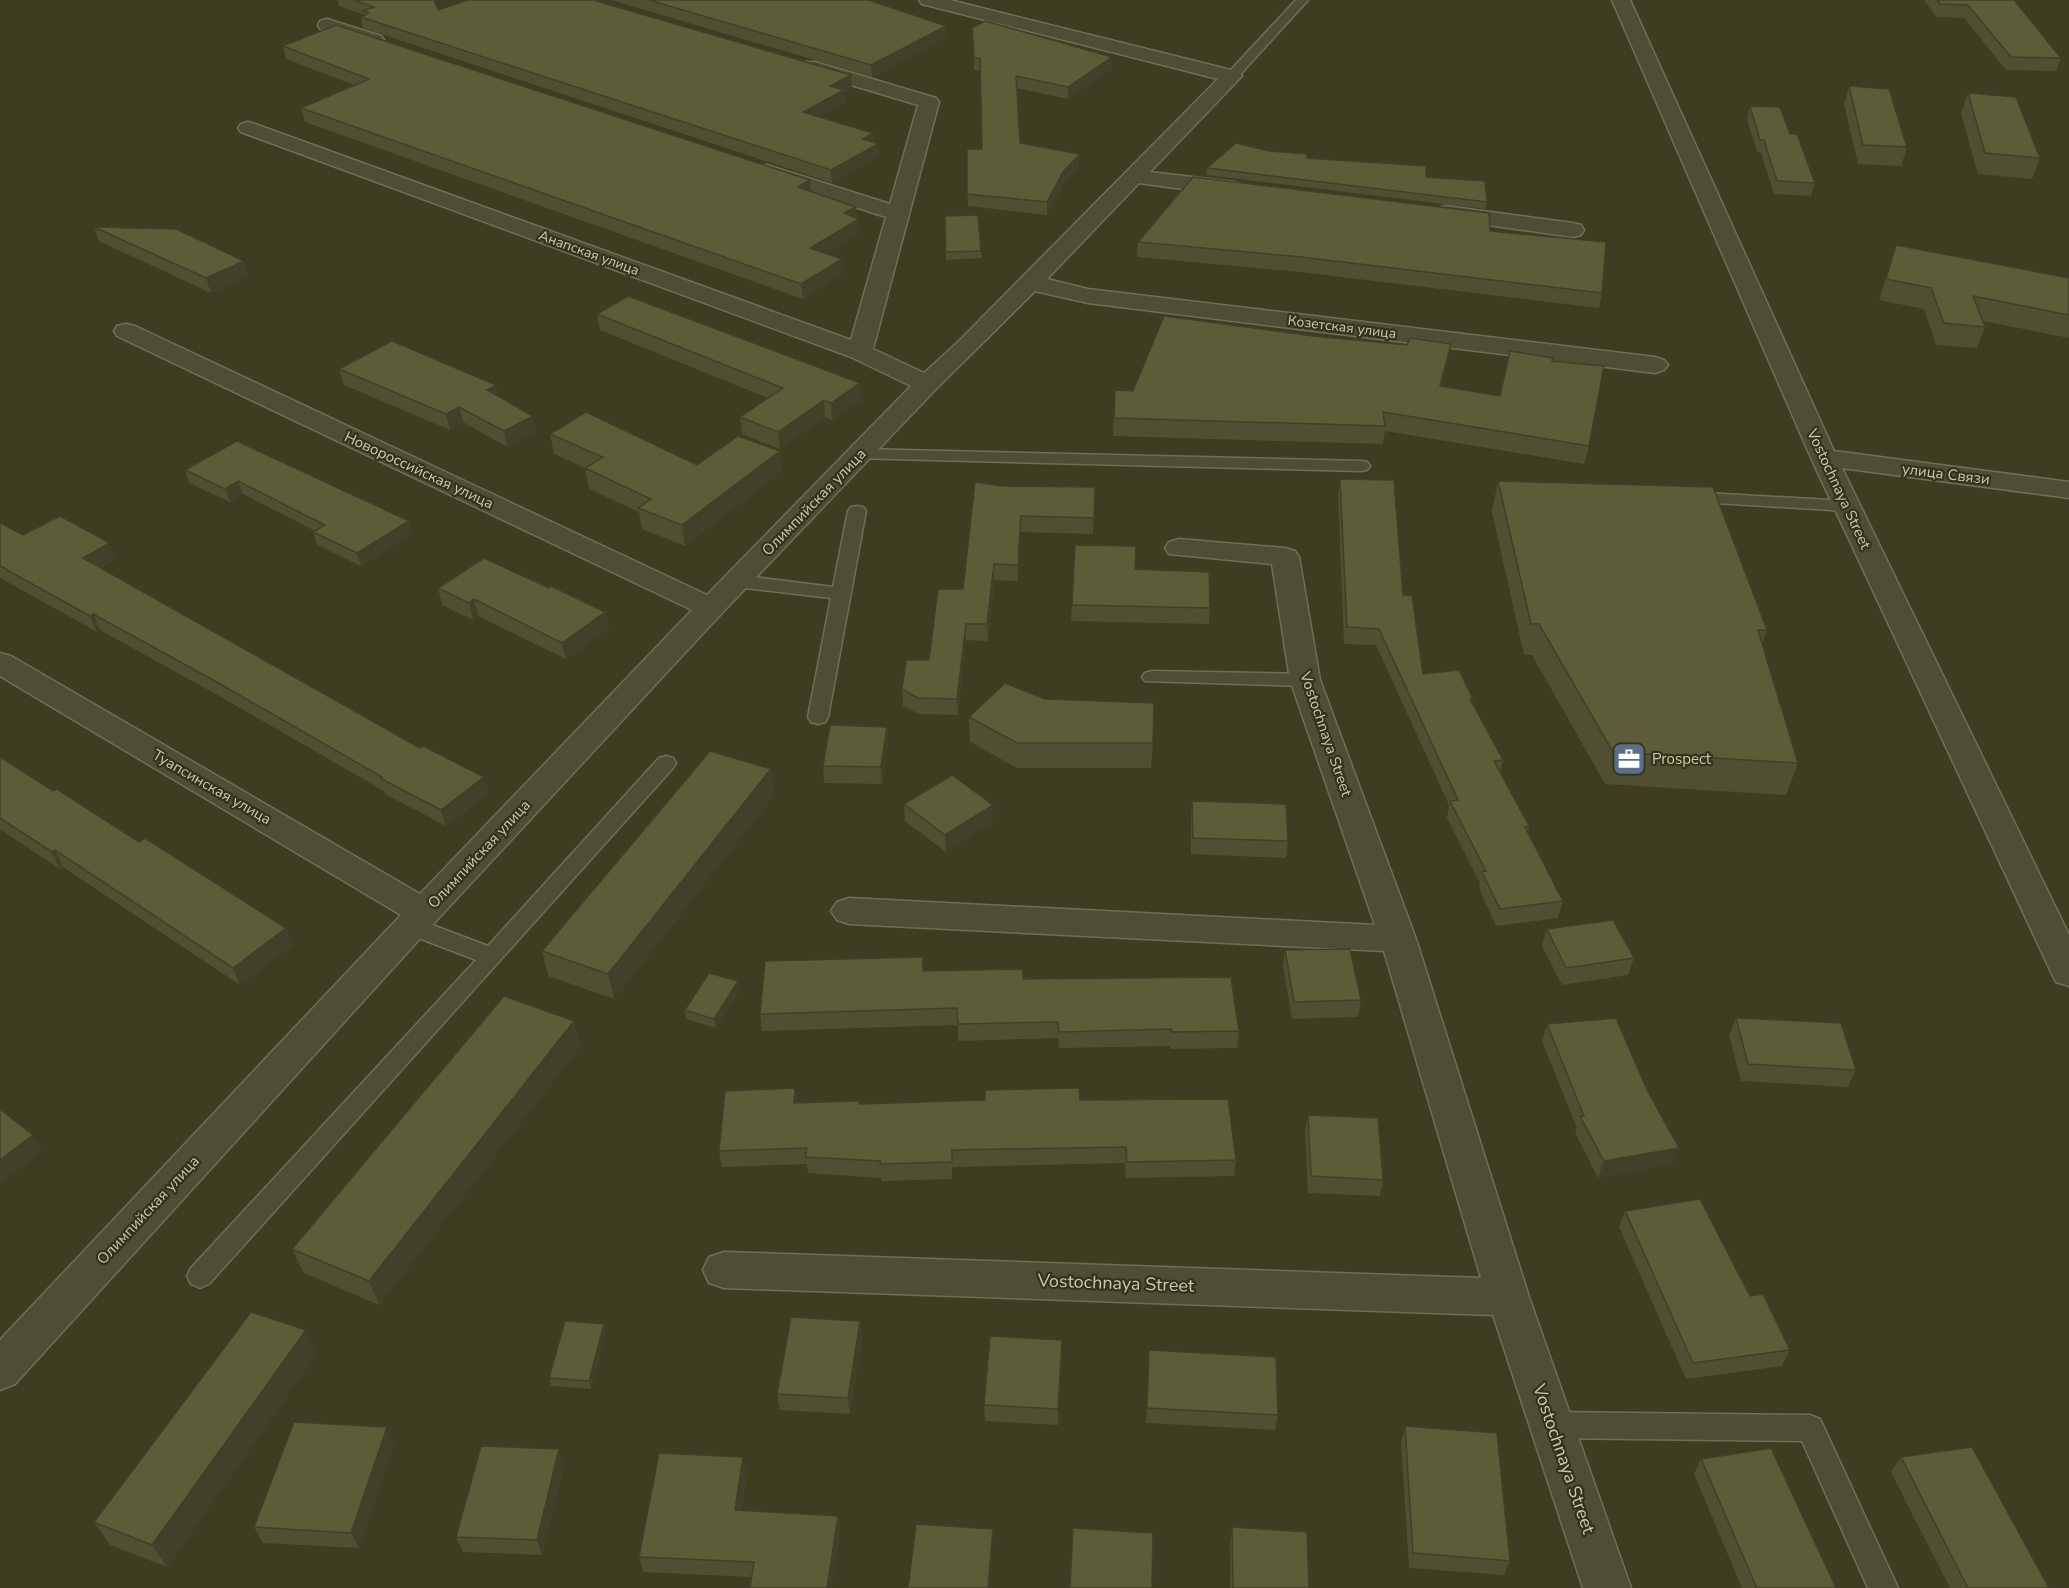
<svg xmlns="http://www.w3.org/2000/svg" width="2069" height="1588" viewBox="0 0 2069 1588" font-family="'Nunito Sans',sans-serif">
<rect width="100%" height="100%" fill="#3f3d21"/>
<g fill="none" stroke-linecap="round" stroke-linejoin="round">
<!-- service casing -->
<g stroke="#6f6f55" stroke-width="3">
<g id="service">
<path d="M1296,0H1308L1236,79H1228L1226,76L1228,73Z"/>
<path d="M860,449L1361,461L1367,462L1370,466L1367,470L1361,471L854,458L852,454L854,450Z"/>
<path d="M1689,492L1847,501L1853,502L1856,506L1853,510L1847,511L1683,501L1680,497L1683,493Z"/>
<path d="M857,506L863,507L866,511L828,717L825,722L818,724L811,722L808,717L831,598L737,587L730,585L728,581L730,577L737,575L833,587L848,511L851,507Z"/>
<path d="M1152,671L1305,674L1312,676L1315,680L1312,684L1305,686L1145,681L1142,677L1145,673Z"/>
<path d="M666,756L673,758L676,763L673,768L209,1284L200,1288L191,1284L187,1276L191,1268L476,960L403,932L400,926L403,920L411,918L419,920L488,946L659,758Z"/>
<path d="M1553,1412L1810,1415L1820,1419L1898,1588H1868L1802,1441L1553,1438L1543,1434L1539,1425L1543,1416Z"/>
</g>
</g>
<!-- minor casing -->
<g stroke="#6f6f55" stroke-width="3">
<g id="minor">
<path d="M919,0H950L1239,72L1242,76L1150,172L1234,182L1242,184L1245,189L1242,194L1234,196L1139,183L1047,279L1088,289L1655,357L1664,360L1668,365L1664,370L1655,373L1088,303L1035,291L936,389L721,614L436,921L15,1384L0,1390V1340L401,915L0,676V653L11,656L420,894L692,610L117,336L114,331L117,326L126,324L135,326L707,595L911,386L851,357L241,132L238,128L241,124L248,122L255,124L851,340L886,217L759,176L756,171L759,166L767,165L890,204L918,105L801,70L798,66L801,62H815L936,98L939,102L873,349L924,373L958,342L1218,79L922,4Z"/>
<path d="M1612,0H1630L1834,451L2069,482V498L1842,468L2069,935V986L2056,982L2051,972L1811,458Z"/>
<path d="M327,19L381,36L384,40L381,44L374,46L320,29L318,25L320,21Z"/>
<path d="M1446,206L1573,223L1581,225L1584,230L1581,235L1573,237L1438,218L1435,213L1438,208Z"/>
<path d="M1179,539L1285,548L1295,551L1299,557L1320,680L1416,939L1529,1297L1631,1588H1583L1493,1315L724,1288L709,1283L703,1270L709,1257L724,1252L1481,1278L1384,951L849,924L837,920L831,911L837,902L849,898L1375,925L1290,680L1272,564L1169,554L1165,548L1169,542Z"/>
</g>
</g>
<!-- service -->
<use href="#service" fill="#4f4e35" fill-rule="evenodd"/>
<!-- minor -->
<use href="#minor" fill="#4f4e35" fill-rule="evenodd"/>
</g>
<!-- wall -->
<g fill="#504f31">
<path d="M338,0H434L438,10L851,75L852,88L844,92L845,103L819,116L873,133L874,142L878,156L832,183L363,28L361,17L364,15L339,6Z"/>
<path d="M611,0H869L946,37L872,77Z"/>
<path d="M1924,0H2014L2061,58L2056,71L2006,70L1964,18L1936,17Z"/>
<path d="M972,28L1112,57V68L1068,99L1017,88L1020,143L1079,166L1063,185L1047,215L968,206L967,149H982L980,70H974Z"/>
<path d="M283,46L810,180L811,191L856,207L857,218L859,219L860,233L826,254L843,274L803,299L305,122L301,108L354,85L286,59Z"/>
<path d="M1849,86L1907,147L1901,166L1858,164L1844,104Z"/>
<path d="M1968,93L2040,158L2032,179L1978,174L1961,114Z"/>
<path d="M1750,106L1790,134L1815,183L1811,196L1774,194L1761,153L1757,152L1747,119Z"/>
<path d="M1269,151L1307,154V158L1426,177L1487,202L1485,209L1206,175L1207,168Z"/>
<path d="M945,216L981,251L982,258L946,260Z"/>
<path d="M94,227L249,276L211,293L99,241Z"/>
<path d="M1490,231L1602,293L1599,308L1300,272L1137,257L1138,242Z"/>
<path d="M1896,245L2069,278V338L1983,321L1985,327L1977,348L1936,345L1924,309L1879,300Z"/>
<path d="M597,314L861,400L832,420L825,417L780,449L742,434L740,417L768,398L600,330Z"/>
<path d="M1552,361L1589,446L1584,464L1385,431L1383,444L1113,436L1115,390L1133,391L1448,362L1441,386L1500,396Z"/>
<path d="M339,369L496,385L498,397L533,416L536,432L507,447L463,422L450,430L344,385Z"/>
<path d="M550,434L697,465L782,471L685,546L642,529L639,512L589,489L585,468L554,454Z"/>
<path d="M237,441L412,534L361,566L317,545L313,532L315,531L243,494L230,502L189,483L185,470Z"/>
<path d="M1340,479L1403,595L1423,674L1473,699L1472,702L1503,760L1500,772L1529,826L1528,833L1563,901L1558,918L1496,926L1479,888L1480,883L1447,818L1449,805L1376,645L1344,644L1338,495Z"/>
<path d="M1498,481L1767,630L1762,644L1798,763L1786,795L1605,784L1532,655H1524L1492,512Z"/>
<path d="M1002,486L1095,487L1093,534L1021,532L1018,581L994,580L988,641L966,640L958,715L919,714L903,706L902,689L929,660L963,589Z"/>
<path d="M0,523L23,535L110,543L116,559L100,568L489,793L446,826L385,794L384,791L221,697L100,630L97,632L0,578Z"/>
<path d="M1135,569L1210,608L1209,624L1071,621L1072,605Z"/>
<path d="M438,588L605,612L609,629L566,659L478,616L473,620L442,605Z"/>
<path d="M969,717L1153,743L1151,768H1017L970,742Z"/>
<path d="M887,727L888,744L882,784L824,783L823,766Z"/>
<path d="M0,757L53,791L286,928L293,945L240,985L63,867L60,869L0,829Z"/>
<path d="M775,794L614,999L548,976L542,951Z"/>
<path d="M1192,801L1288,841L1286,858L1191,854V817Z"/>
<path d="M904,804L993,805V822L946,852L905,821Z"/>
<path d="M1547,929L1634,958L1628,975L1562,985L1542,946Z"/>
<path d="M1285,950L1361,1000L1358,1017L1292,1019L1283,967Z"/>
<path d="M924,971L1023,979L1239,1031L1237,1048L1170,1049V1046L1059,1048L1058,1038L958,1041V1025L762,1031L760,1014Z"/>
<path d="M740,990L716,1028L686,1019L685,1010Z"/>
<path d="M1736,1018L1856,1070L1848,1087L1741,1081L1729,1035Z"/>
<path d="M574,1021L581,1045L379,1305L304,1273L292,1249Z"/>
<path d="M1547,1024L1673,1164L1598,1178L1575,1133L1577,1128L1542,1041Z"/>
<path d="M795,1088L797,1102L859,1101V1104L1080,1100L1236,1160L1234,1176L1126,1178L1125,1163L952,1167V1179L881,1181V1178L808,1173L807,1164L722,1167L719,1151Z"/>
<path d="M1308,1115L1383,1180L1380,1196L1308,1193L1305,1132Z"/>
<path d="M1625,1211L1750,1296L1790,1350L1782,1366L1686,1379L1619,1227Z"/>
<path d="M860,1321L862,1337L850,1414L780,1410L777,1394Z"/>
<path d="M306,1330L317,1354L167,1567L110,1545L94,1522Z"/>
<path d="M606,1332L591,1389L551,1386L549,1378Z"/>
<path d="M1149,1350L1278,1415L1275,1430L1146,1423Z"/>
<path d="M1062,1356L1058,1425L985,1421L984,1405Z"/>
<path d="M1405,1426L1510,1561L1504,1575L1409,1568L1401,1442Z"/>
<path d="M394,1443L359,1548L263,1543L254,1527Z"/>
<path d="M743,1457L747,1472L741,1510L838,1516L840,1531L831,1588H750L752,1577L643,1572L639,1557Z"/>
<path d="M1901,1457L2049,1588H1950L1891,1472Z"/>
<path d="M1701,1459L1836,1588H1742L1694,1474Z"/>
<path d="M564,1465L542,1555L463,1552L456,1537Z"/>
<path d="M1232,1527L1309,1588H1230V1542Z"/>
</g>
<!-- shaded-wall -->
<g fill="#414028">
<path d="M946,26V37L872,77L871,65Z"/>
<path d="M1112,57V68L1068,99V87Z"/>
<path d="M851,75L852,88L844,92L845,103L804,124L803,112L830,86Z"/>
<path d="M873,133L874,146L878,144V156L832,183L831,170L863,139Z"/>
<path d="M1080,154L1079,166L1063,185L1047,215V202L1063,172Z"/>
<path d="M810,180L811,194L798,187Z"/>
<path d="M856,207L857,220L859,219L860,233L811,263L810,248L844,213Z"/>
<path d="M842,259L843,274L803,299L801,284Z"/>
<path d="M244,261L249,276L211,293L206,278Z"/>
<path d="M1451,344L1448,362L1437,404L1440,386Z"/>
<path d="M860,383L861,400L832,420L831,403Z"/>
<path d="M496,385L499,401L487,390Z"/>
<path d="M824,400L825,417L780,449L778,432Z"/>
<path d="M459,407L463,422L450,430L446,414Z"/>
<path d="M533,416L536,432L507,447L504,431Z"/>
<path d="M780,451L782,471L685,546L682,525Z"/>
<path d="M238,481L243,494L230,502L225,489Z"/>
<path d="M1021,516V532L1018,581V565Z"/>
<path d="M409,521L412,534L361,566L357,553Z"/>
<path d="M110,543L116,559L89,574L83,558Z"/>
<path d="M994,564V580L988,641L987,624Z"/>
<path d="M474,599L478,616L473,620L469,603Z"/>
<path d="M605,612L609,629L566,659L562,643Z"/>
<path d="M93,614L100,630L97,632L90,616Z"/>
<path d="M966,624V640L958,715L957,699Z"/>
<path d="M887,727L888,744L882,784L881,767Z"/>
<path d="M771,769L775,794L614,999L608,974Z"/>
<path d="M484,777L489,793L446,826L441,810Z"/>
<path d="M993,805V822L946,852L945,835Z"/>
<path d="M55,850L63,867L60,869L52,852Z"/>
<path d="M286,928L293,945L240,985L233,968Z"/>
<path d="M738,981L740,990L716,1028L714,1019Z"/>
<path d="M574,1021L581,1045L379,1305L369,1281Z"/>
<path d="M795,1088L797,1105L794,1103Z"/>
<path d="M33,1135L43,1151L0,1184V1160Z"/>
<path d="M1679,1148L1673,1164L1598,1178L1604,1161Z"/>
<path d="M860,1321L862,1337L850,1414L848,1398Z"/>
<path d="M604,1324L606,1332L591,1389L589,1381Z"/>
<path d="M306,1330L317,1354L167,1567L152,1545Z"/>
<path d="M1062,1340V1356L1058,1425V1409Z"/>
<path d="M387,1427L394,1443L359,1548L351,1533Z"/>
<path d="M559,1449L564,1465L542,1555L537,1540Z"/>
<path d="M743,1457L747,1472L738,1525L735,1510Z"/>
<path d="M838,1516L840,1531L831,1588H827Z"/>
<path d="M993,1529V1544L990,1588H988Z"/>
</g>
<!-- building -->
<g fill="#5d5c39" stroke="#414028" stroke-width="1.5">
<path d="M353,0H434L438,10L468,0H593L851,75L830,86L844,90L803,112L873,133L863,139L878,144L831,170L361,17L369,13L363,11L374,7Z"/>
<path d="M649,0H869L946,26L871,65Z"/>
<path d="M1937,0H2014L2061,58L2011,57L1968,5L1940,4Z"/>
<path d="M985,21L1112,57L1068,87L1016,76L1020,143L1080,154L1063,172L1047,202L967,194V149H982L980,58H974L972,28Z"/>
<path d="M336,25L810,180L798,187L856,207L844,213L859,219L810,248L842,259L801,284L301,108L369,79L283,46Z"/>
<path d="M1849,86L1889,89L1907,147L1863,145Z"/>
<path d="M1968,93L2016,97L2040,158L1985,153Z"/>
<path d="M1750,106L1780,107L1790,134H1797L1815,183L1777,181L1764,140H1760Z"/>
<path d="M1236,143L1269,151L1307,154V158L1426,166V177L1485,181L1487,202L1207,168Z"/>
<path d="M1193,177L1489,213L1490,231L1606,242L1602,293L1301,257L1138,242Z"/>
<path d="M978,215L981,251L946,252L945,216Z"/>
<path d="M94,227L176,229L244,261L206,278Z"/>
<path d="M1896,245L2069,278V315L1973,296L1985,327L1944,323L1931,288L1886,279Z"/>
<path d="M628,296L860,383L831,403L824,400L778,432L740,417L783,388L597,314Z"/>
<path d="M1164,316L1313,336L1407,345L1410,338L1451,344L1440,386L1500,396L1510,351L1553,358L1552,361L1604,366L1589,446L1383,412L1385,426L1114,418L1115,390L1133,391Z"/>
<path d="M392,341L496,385L487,390L533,416L504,431L459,407L446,414L339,369Z"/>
<path d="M586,412L697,465L738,436L780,451L682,525L638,508L651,499L585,468L603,457L550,434Z"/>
<path d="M237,441L409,521L357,553L313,532L325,525L238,481L225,489L185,470Z"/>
<path d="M1340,479L1394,480L1403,595L1412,596L1423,674L1459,670L1473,699H1470L1503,760L1494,761L1529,826L1525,827L1563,901L1500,909L1482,872L1486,871L1450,801L1458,800L1379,629L1347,627Z"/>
<path d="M1498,481L1713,487L1767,630H1758L1798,763L1613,752L1539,624H1531Z"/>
<path d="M975,482L1002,486L1095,487L1094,518L1021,516L1018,565L994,564L987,624H966L957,699L918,698L902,689L906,660H929L938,589H963Z"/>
<path d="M60,516L110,543L83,558L420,748L423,746L484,777L441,810L380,778L382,777L215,681L93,614L90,616L0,566V523L23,535Z"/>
<path d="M1075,545L1136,546L1135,569L1209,572L1210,608L1072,605Z"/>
<path d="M484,558L549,588L551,586L605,612L562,643L474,599L469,603L438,588Z"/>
<path d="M1005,683L1045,699L1154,703L1153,743H1017L969,717Z"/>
<path d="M830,725L887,727L881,767L823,766Z"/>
<path d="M710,751L771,769L608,974L542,951Z"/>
<path d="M0,757L53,791L57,789L139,842L145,838L286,928L233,968L55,850L52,852L0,818Z"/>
<path d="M952,775L993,805L945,835L904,804Z"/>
<path d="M1192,801L1286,804L1288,841L1193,838Z"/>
<path d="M1613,920L1634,958L1566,968L1547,929Z"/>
<path d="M1350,949L1361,1000L1294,1002L1285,950Z"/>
<path d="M923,957V971L1023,969V979L1231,977L1239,1031L1172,1032L1171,1029L1059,1032L1058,1022L958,1024L957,1008L760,1014L765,961Z"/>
<path d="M709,973L738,981L714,1019L685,1010Z"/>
<path d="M504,996L574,1021L369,1281L292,1249Z"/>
<path d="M1616,1018L1647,1090L1679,1148L1604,1161L1580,1116H1584L1547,1024Z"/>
<path d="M1736,1018L1841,1023L1856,1070L1748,1064Z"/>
<path d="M795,1088L794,1103L859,1101V1104L985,1100V1090L1079,1088L1080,1100L1228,1099L1236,1160L1127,1162L1126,1147L952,1150V1162L880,1164V1161L805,1157L807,1148L719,1151L725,1091Z"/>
<path d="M0,1109L33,1135L0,1160Z"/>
<path d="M1308,1115L1378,1118L1383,1180L1311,1176Z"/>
<path d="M1700,1199L1750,1296L1763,1294L1790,1350L1693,1363L1625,1211Z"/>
<path d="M251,1312L306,1330L152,1545L94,1522Z"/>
<path d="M791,1317L860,1321L848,1398L777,1394Z"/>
<path d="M565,1321L604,1324L589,1381L549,1378Z"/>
<path d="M990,1336L1062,1340L1058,1409L984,1405Z"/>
<path d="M1149,1350L1276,1357L1278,1415L1147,1408Z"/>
<path d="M294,1422L387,1427L351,1533L254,1527Z"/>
<path d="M1405,1426L1497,1433L1510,1561L1413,1553Z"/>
<path d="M481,1446L559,1449L537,1540L456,1537Z"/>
<path d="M1972,1447L2049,1588H1968L1901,1457Z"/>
<path d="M1771,1448L1836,1588H1757L1701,1459Z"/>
<path d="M659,1453L743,1457L735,1510L838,1516L827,1588H750L754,1562L639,1557Z"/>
<path d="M916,1524L993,1529L988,1588H908Z"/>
<path d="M1232,1527L1307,1532L1309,1588H1233Z"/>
<path d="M1073,1528L1153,1533L1152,1588H1070Z"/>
</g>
<!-- icons -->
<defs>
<g id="office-square" transform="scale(1.725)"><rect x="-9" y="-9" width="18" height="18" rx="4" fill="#5c6f8a" stroke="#33331a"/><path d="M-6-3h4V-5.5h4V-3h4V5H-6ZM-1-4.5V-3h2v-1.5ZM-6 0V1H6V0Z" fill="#fff"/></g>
</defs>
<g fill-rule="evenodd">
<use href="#office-square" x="1629" y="759"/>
</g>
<g text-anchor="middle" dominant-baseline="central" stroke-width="4.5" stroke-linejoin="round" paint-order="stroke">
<!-- far-street labels -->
<g font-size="14" fill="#cacab0" stroke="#33331a">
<text transform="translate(589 253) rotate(20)">Анапская улица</text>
<text transform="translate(1342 327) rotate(7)">Козетская улица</text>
</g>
<!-- street labels -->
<g font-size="15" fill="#cacab0" stroke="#33331a">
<text transform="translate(419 470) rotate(25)">Новороссийская улица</text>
<text transform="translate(1946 474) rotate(7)">улица Связи</text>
<text transform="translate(1839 489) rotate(65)">Vostochnaya Street</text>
<text transform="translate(814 502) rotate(-46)">Олимпийская улица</text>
<text transform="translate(1326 734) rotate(71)">Vostochnaya Street</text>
<text transform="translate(212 787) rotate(30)">Туапсинская улица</text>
<text transform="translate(479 854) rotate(-47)">Олимпийская улица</text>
<text transform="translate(148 1210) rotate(-47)">Олимпийская улица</text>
</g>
<!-- poi labels -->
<g font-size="15" fill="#cacab0" stroke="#33331a" text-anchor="start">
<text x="1652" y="759">Prospect</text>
</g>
<!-- near-street labels -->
<g font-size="18" fill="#cacab0" stroke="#33331a">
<text transform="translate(1116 1283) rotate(2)">Vostochnaya Street</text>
<text transform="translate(1564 1459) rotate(71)">Vostochnaya Street</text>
</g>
</g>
</svg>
